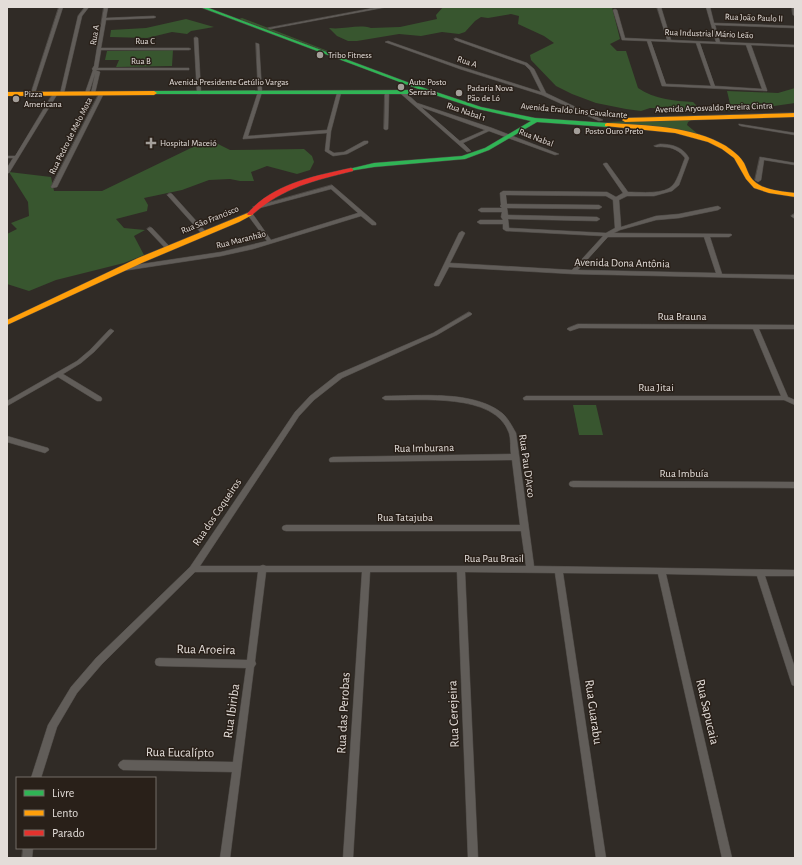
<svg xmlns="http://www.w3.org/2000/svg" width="802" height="865" viewBox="0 0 802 865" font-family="'Alegreya Sans',sans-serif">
<rect width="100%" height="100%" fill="#302b26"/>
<!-- green -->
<g fill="#38562f">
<path d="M443,7H612L620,39L610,44L617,51H626L638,88C654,99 674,101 693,102L698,107L731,108L727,91L778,93L795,88V103L747,110L722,111L650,108L641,111L626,109L596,103L572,94L556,86L531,60L530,55L554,43L544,36L518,24L519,16L511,14L488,18L481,17L475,21L465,32L459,34L442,32L421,36L399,34L357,41H348L337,36L329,28C343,30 358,24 371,28L400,27L437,19L436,15Z"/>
<path d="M242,18L328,51V52L239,19Z"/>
<path d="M186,19L214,27L191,31L187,34L172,32L147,38L110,37L111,30L146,28Z"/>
<path d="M173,50L172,66L116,67L119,60H105L107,51Z"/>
<path d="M693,119L688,122L687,125L699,135L606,122Z"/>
<path d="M214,142L230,150L304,149L312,156L314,162L310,170L297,174L267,166L251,172L254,181H240L230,179L209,180L182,190L144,198L148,205L147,211L116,219L124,228L145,230L134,236L144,255L124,263L56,280L29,291L7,284V234L17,229L11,223L29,216L28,202L9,172L51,177L54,191H102L193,147Z"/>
<path d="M573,405H596L603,435H579Z"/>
</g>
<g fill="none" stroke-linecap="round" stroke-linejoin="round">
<!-- street casing -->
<g stroke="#4c4844" stroke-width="1">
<g id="street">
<path d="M59,7H63L35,93L31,94V93Z"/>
<path d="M85,7H89L82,16L64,93L60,94L78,16Z"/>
<path d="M104,7H108L106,18L154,16L156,17L154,18L106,20L101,48H189L191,49L189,50H101L98,68H189V70H97L96,71H98L100,72L95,93L93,94L91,93L95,74L89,93L85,94V93L93,70L92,69L94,66Z"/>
<path d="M379,7H387L270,29L268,28Z"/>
<path d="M657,7H661L671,40L716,42L706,7H710L714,23L795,26V28L715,25L720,42L795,45V47L751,45L767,90V91L662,86L647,41L622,40L613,10L615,9L617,10L625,38L667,40ZM651,41L696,43L711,86L666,84ZM700,43L746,45L762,89L715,86Z"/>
<path d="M792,7H795V16L793,15Z"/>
<path d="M196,37L198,38L201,93L199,94L197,93L194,38Z"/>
<path d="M456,38L527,63L534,69L546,93L603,120L599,121L542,95L460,69L385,42L388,41L462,67L541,92L530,70L525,65L455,40L454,39Z"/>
<path d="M256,43L259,44L262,92L248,136L327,130L337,93L339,92L341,93L331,131L329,150L334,153L344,152L364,141H368V143L347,154L333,156L325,151L327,133L243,139V138L258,92Z"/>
<path d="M385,91L389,92L388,129L386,130L384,129Z"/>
<path d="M400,91H404L417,103L492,128L559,154L555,155L489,131L463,143L471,151L467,152L400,93ZM421,107L485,130L460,141Z"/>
<path d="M54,92L58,93L9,173H7V168L13,158H7V156H15Z"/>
<path d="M100,92L104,93L57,187L52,188L51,187Z"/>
<path d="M739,124L795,133V135L741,126L739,125Z"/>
<path d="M660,144C672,144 683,147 689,158L679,185L672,191L654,196H627L619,200L621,227L656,216L679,214L718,206L721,208L718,210L679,218L656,220L620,230L614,233L731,234L732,235L729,237H710L722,274L795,275V279L573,274L449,267L439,286H435L434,285L459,233L462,231L465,233L450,263L572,270L603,236L506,231L503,229V224H480L477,222L480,220H503L501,217L502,212H481L478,210L481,208H502L500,206L501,205L500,193L503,191L607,192L616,197L623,193L603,164L605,163H607L628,192C640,192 665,195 673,185C678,179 682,165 685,158C680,151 672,147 664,147C659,146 657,148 654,146ZM506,195L606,196L613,200L615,228L606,233L509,228L508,219L597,221L600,219L597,217L508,215L507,208L599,209L602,207L599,205L507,204ZM608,237H704L716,273L578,270Z"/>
<path d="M760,157L795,163V165L764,160L761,180L758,182L755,180Z"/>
<path d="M332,185L376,223V225H372L361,216L253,249L221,256L122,271L119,269L122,267L221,252L267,241L247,214L250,212L252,213L271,240L358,213L331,189L256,209L253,207Z"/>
<path d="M170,193L172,194L207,233V235H203L168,196L167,195Z"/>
<path d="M794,214L795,215V219L791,216Z"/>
<path d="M150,227L152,228L170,247V249H166L148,230L147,229Z"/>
<path d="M469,312L471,313L472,314L471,315L437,335L342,378L314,400L299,416L200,566H260L263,565L266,566H526L521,531H286L283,530L282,528L283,526L286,525H520L512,460L330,462L329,460L330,458L333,457L511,454C510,448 511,439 509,433C495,392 419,401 385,400L382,398L385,396C420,396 473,390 502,413C508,418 512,426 516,433L534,566L795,570V576H765L795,668V686L792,685L791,682L757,576L666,574L732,858H722L658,574L563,573L606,858H596L555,573L465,572L478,858H468L457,572H370L353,858H343L362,572H266L255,661L256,664L254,667L230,858H220L232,772L123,770L120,768L118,765L120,762L123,760L233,762L246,668L159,666L156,665L155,662L156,659L159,658L247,660L258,572H195L102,664L77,693L57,727L41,778H31L48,725L71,687L96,658L190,567L295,412L310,396L338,374L433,333Z"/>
<path d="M578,324L795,325V329H759L788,397L795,400V405L784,400H524L523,398L526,396H781L753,329L579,328L570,331L567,329L568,328Z"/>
<path d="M111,329L114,331L113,332L94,352L81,363L63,374L101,397L102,399L101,401H97L58,377L7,406V401L77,361L90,350L109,330Z"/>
<path d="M7,436L48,448L49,450L45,453L7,442Z"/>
<path d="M573,481L795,482V488L573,487L570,486L569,484L570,482Z"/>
<path d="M23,848H33L32,858H22Z"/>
</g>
</g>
<!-- fast casing -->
<g stroke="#4c4844" stroke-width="1">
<path id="fast" d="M200,7H206L415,85L481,107L535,118L607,123L610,125L607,127L537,122L489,150L465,159L374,167L349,171V169L374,163L462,156L485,148L531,121L478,109L423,91V93L421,94H152L151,93L154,91L421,90Z"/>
</g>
<!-- slow casing -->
<g stroke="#4c4844" stroke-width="1">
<g id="slow">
<path d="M7,92L154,91L157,93L154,95L7,96Z"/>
<path d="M795,113V117L625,122L622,120L625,118Z"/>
<path d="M607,123C646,125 692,126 726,146C733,151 740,156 744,163C747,169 749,177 754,181C765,191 782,191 795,193V197L769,193L754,188L746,179L734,158L722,149L708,142L675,133L605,126V124Z"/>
<path d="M250,212L253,214L252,215L239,222L144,262L7,325V320L138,258Z"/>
</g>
</g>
<!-- jam casing -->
<g stroke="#4c4844" stroke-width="1">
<path id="jam" d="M351,168L353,169V171C313,181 284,187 252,215H248L247,214C272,184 314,176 351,168Z"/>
</g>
<!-- street -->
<use href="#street" fill="#615d59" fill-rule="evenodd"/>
<!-- fast -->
<use href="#fast" fill="#30b455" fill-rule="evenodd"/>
<!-- slow -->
<use href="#slow" fill="#ff9f0a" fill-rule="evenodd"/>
<!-- jam -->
<use href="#jam" fill="#e5322d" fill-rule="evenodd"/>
</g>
<!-- markers -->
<g fill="#a49f9a" stroke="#292019" stroke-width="1.5">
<circle cx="320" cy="55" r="4"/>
<circle cx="401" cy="87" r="4"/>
<circle cx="459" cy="93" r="4"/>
<circle cx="16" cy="99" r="4"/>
<circle cx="577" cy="131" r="4"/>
<path d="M149 137h4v4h4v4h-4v4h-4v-4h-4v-4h4z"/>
</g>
<g text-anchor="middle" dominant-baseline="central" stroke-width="3" stroke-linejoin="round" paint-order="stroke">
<!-- far-street labels -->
<g font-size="9" fill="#e3ddd9" stroke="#292019">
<text transform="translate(754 18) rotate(2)">Rua João Paulo II</text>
<text transform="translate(709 34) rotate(2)">Rua Industrial Mário Leão</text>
<text transform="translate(95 35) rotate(-80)">Rua A</text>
<text x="145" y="41">Rua C</text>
<text x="141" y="61">Rua B</text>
<text transform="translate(467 62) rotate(18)">Rua A</text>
<text x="229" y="82">Avenida Presidente Getúlio Vargas</text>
<text transform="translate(714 108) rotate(-2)">Avenida Aryosvaldo Pereira Cintra</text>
<text transform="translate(574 111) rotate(5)">Avenida Eraldo Lins Cavalcante</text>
<text transform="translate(466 112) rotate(19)">Rua Nabal 1</text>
<text transform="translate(71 136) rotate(-63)">Rua Pedro de Melo Mota</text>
<text transform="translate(536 138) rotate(21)">Rua Nabal</text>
<text transform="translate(210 220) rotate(-22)">Rua São Francisco</text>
<text transform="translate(241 240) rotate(-14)">Rua Maranhão</text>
</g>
<!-- far-poi labels -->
<g font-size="9" fill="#e3ddd9" stroke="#292019" text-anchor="start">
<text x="328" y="55">Tribo Fitness</text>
<text x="409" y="82">Auto Posto<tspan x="409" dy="10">Serraria</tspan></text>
<text x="467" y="88">Padaria Nova<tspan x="467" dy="10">Pão de Ló</tspan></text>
<text x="24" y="94">Pizza<tspan x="24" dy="10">Americana</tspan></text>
<text x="585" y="131">Posto Ouro Preto</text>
<text x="160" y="143">Hospital Maceió</text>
</g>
<!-- street labels -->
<g font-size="11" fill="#e3ddd9" stroke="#292019">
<text transform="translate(622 263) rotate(1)">Avenida Dona Antônia</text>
<text x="682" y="316">Rua Brauna</text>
<text x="656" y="387">Rua Jitai</text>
<text transform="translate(424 448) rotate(-1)">Rua Imburana</text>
<text transform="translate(527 466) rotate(82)">Rua Pau D'Arco</text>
<text x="684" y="473">Rua Imbuía</text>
<text transform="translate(217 512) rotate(-56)">Rua dos Coqueiros</text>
<text x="405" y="517">Rua Tatajuba</text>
<text x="494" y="558">Rua Pau Brasil</text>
</g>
<!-- near-street labels -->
<g font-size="13" fill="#e3ddd9" stroke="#292019">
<text transform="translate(206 650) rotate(1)">Rua Aroeira</text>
<text transform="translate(232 711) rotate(-82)">Rua Ibiriba</text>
<text transform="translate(593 712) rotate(82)">Rua Guarabu</text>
<text transform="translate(707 712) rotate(77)">Rua Sapucaia</text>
<text transform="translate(344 713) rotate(-87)">Rua das Perobas</text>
<text transform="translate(454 714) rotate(-92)">Rua Cerejeira</text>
<text transform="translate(180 753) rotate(1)">Rua Eucalípto</text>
</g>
</g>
<!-- border -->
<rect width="802" height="865" fill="none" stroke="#e3ddd9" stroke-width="16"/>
<!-- legend -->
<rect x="16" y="777" width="140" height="72" fill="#292019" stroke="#736c66"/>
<rect x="24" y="790" width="20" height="6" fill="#30b455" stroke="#736c66"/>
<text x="52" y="797" font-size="12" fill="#e3ddd9">Livre</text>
<rect x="24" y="810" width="20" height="6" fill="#ff9f0a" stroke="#736c66"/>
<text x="52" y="817" font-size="12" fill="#e3ddd9">Lento</text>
<rect x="24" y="830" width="20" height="6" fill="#e5322d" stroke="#736c66"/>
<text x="52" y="837" font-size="12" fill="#e3ddd9">Parado</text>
</svg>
